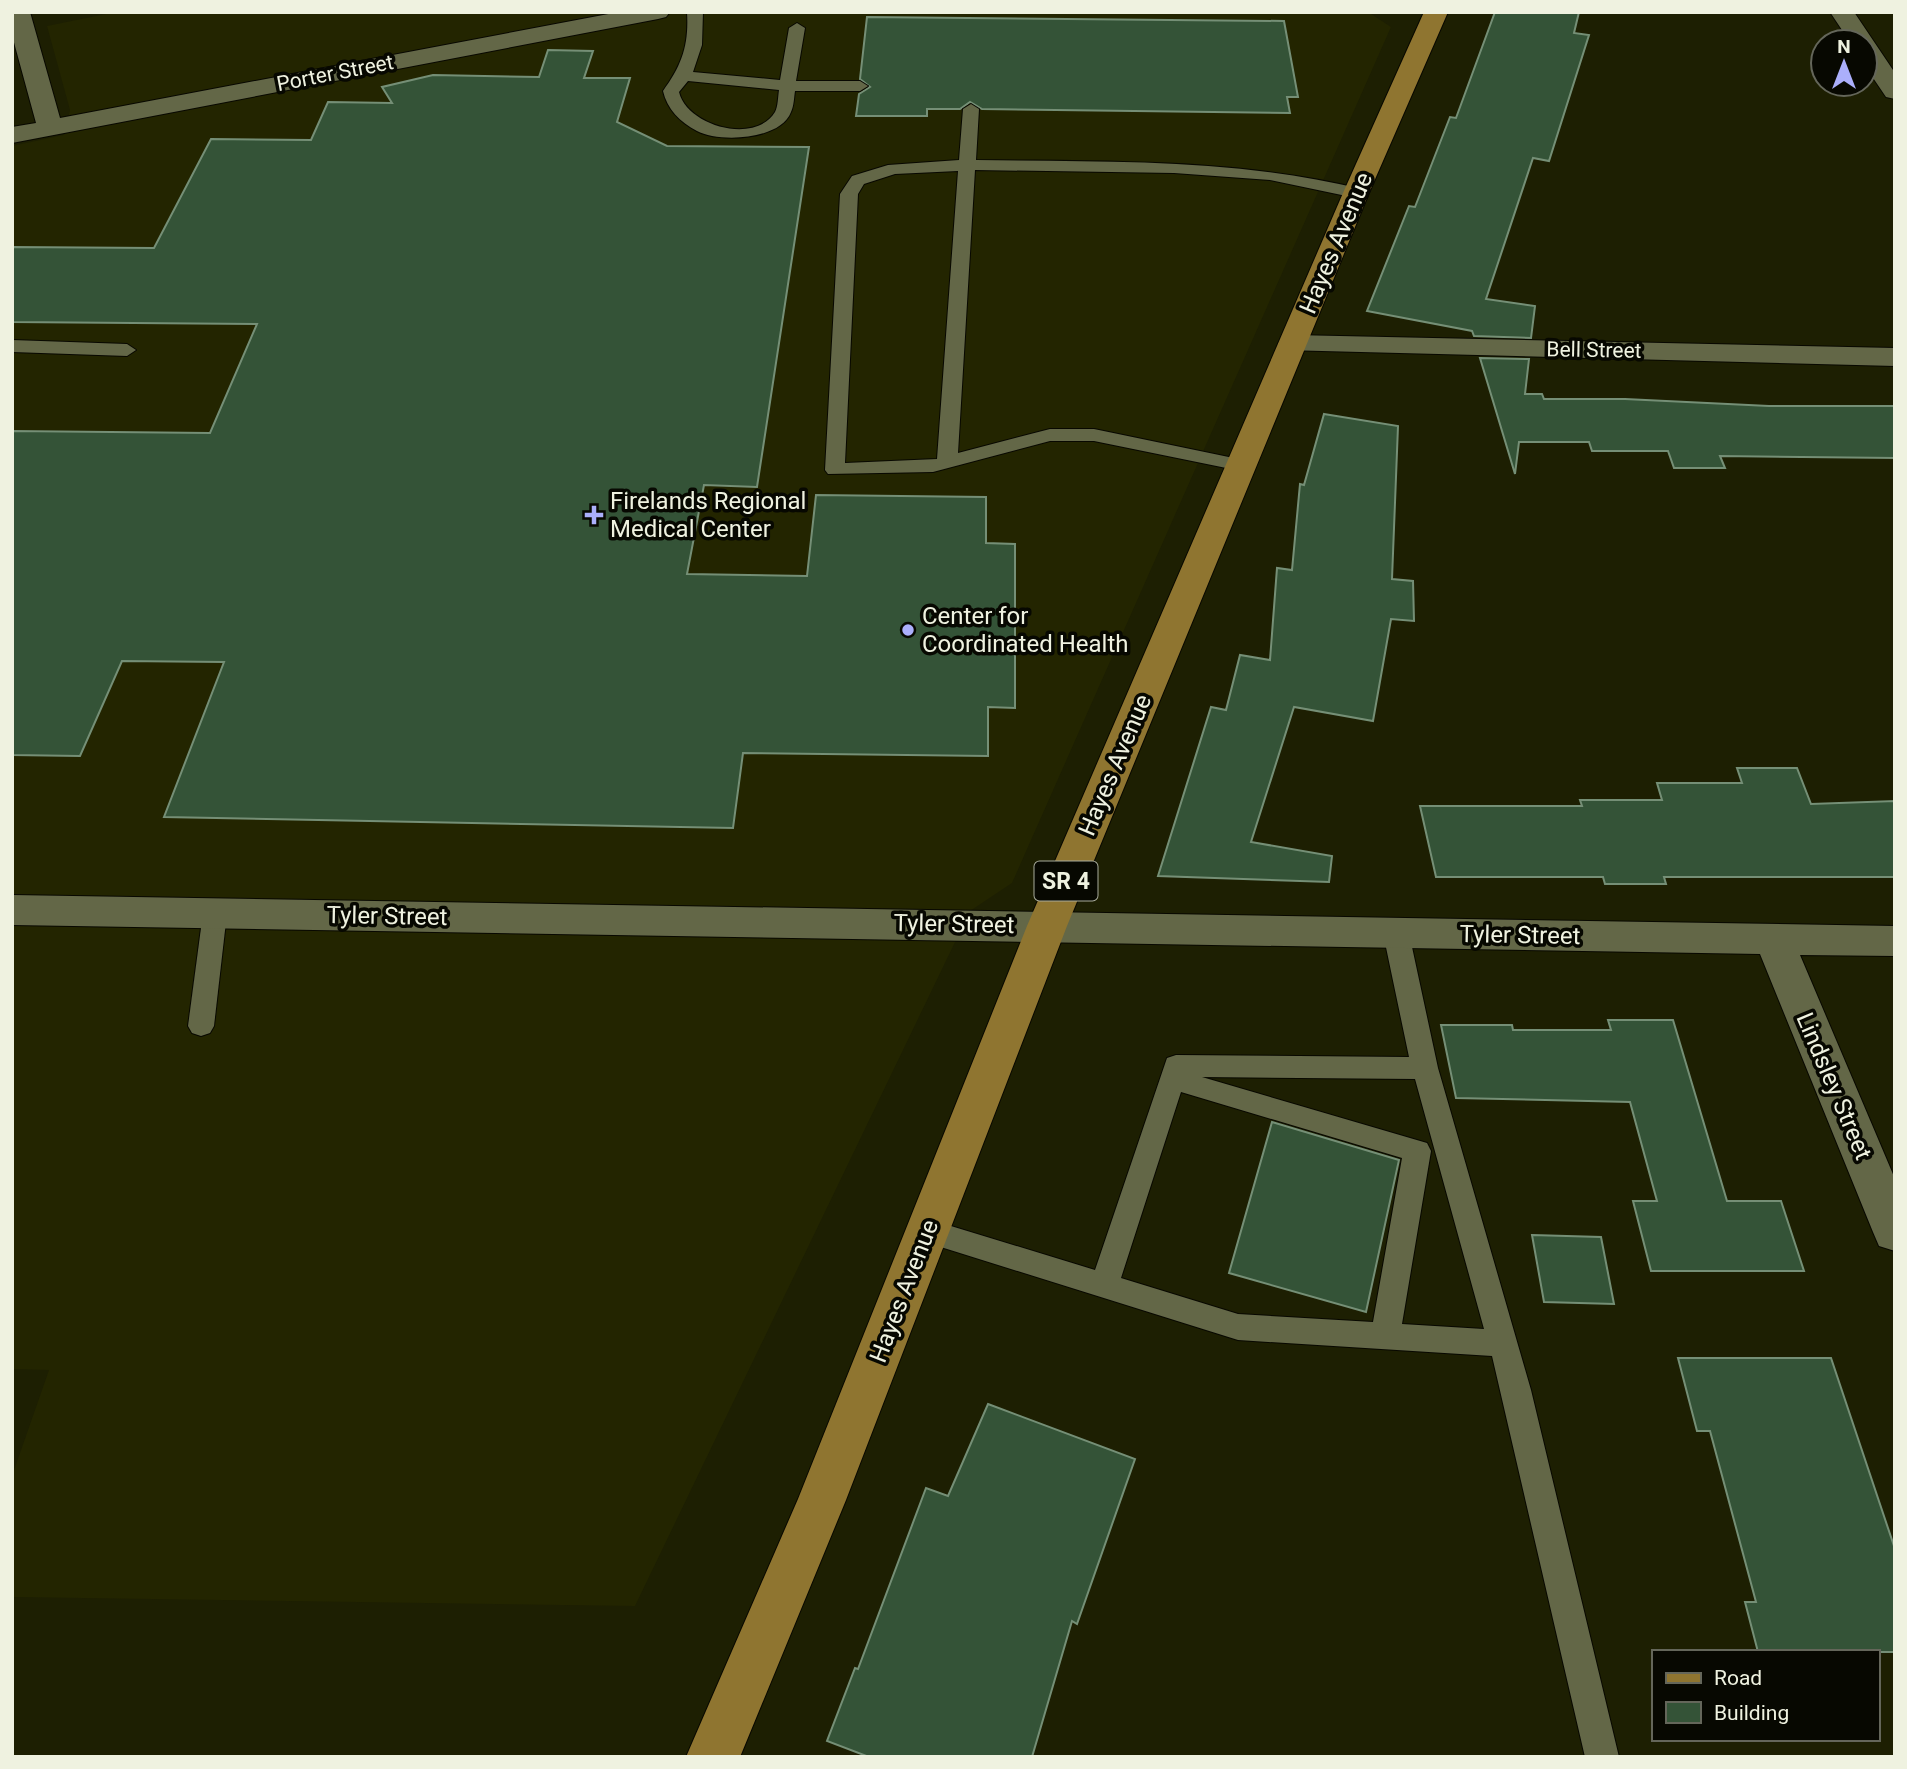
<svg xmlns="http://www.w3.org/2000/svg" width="1907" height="1769" viewBox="0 0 1907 1769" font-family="Roboto,sans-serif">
<rect width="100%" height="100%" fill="#1d1f02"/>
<!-- built -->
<path fill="#232500" d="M116,12H1368L1391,27L1012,883L970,911L635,1606L12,1597V1476L49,1370L12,1369V146L64,135L70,110L47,26Z"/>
<!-- building -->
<g fill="#345337" stroke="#758f76" stroke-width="2">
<path d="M1495,12H1579L1574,33L1589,35L1549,161L1533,158L1486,299L1535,306L1531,338L1474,336L1472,331L1367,311L1409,206L1415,207L1450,117L1456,118Z"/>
<path d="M867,17L1284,21L1298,97H1287L1290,113L982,109L970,102L960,109H927V116H856L859,94L870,87L860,79Z"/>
<path d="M548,50L593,51L584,78H630L617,122L667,146L809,147L757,487L704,485L687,574L807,576L816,495L986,497V543L1015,544V708L988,707V756L743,753L733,828L164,817L224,662L122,661L80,756L12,755V431L210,433L257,324L12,322V247L154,248L211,139L311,140L328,102L392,103L382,87L433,75L539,77Z"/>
<path d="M1480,358L1529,359L1525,394H1542L1544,399H1625L1769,406H1895V458L1720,456L1725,468H1674L1668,451H1592L1589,442H1519L1515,474Z"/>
<path d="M1324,414L1398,426L1392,579L1413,581L1414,621L1391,619L1373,721L1294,707L1251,842L1332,856L1329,882L1158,876L1211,707L1226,710L1240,655L1270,660L1277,568L1292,570L1300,484L1304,485Z"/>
<path d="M1737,768H1797L1811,804L1895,801V877H1664L1666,884H1605L1603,877H1436L1420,806H1582L1580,800H1662L1657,783H1742Z"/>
<path d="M1608,1020H1673L1727,1201H1781L1804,1271H1651L1633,1201H1657L1630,1102L1456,1098L1441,1025H1512L1513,1030H1611Z"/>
<path d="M1272,1122L1399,1160L1366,1312L1229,1273Z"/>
<path d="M1532,1235L1601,1237L1614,1304L1544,1302Z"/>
<path d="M1678,1358H1831L1895,1549V1652H1758L1745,1602H1756L1710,1431H1697Z"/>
<path d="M988,1404L1135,1459L1077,1624L1072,1621L1032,1757H869L827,1741L855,1668L858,1669L926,1488L948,1496Z"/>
</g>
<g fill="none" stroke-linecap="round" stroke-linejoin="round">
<!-- service casing -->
<g stroke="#080800" stroke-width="2">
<g id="service">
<path d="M687,12H703L702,45L693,72L780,80L789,28L797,23L805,28L796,81H860L868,86L860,91H795C794,97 794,106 791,112C781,140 719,143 697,131C680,122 667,109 663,91C682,65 689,45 687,12ZM688,81L779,90C778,96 778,107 775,112C755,145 687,126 679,92Z"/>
<path d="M971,104L979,109L976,160C1106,162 1235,158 1362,189L1365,193L1362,197L1356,198L1270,180L1174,173L975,170L958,453L1050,429H1094L1248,461L1251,465L1248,469L1241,471L1094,441H1050L933,472L828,474L825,470L840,194L852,176L888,165L959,160L963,109ZM958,171L937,459L845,463L858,194L864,184L895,174Z"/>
<path d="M12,340L127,344L136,350L127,356L12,352Z"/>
<path d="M215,904L224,906L227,913L214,1026L210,1033L201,1036L192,1033L188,1026L203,913L206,906Z"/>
<path d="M1396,923L1405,926L1409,933L1438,1068L1531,1390L1619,1757H1585L1492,1356L1238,1340L928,1243L918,1240L914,1231L918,1222L928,1219L1095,1270L1167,1058L1176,1055L1409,1057L1383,933L1387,926ZM1202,1077L1415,1079L1484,1329L1402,1324L1431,1151L1427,1143ZM1181,1092L1402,1158L1373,1322L1238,1314L1121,1278Z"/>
</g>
</g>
<!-- minor casing -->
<g stroke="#080800" stroke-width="2">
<g id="minor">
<path d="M12,12H30L60,118L619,12H670L666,17L658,19L12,143V127L36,123L12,35Z"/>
<path d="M1830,12H1854L1895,73V99L1886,97L1865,66V42H1850Z"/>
<path d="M1293,335L1895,348V366L1283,350L1278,344L1283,338Z"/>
<path d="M12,895L1895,926V956L1800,955L1895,1179V1251L1879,1246L1873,1232L1760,954L12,925Z"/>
</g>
</g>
<!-- primary casing -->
<g stroke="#080800" stroke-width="2">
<path id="primary" d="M1424,12H1448L1369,193L1067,926L846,1500L740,1757H686L798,1499L1027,926L1343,193Z"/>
</g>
<!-- service -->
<use href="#service" fill="#636747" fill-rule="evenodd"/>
<!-- minor -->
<use href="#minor" fill="#636747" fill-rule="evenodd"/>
<!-- primary -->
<use href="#primary" fill="#8f7530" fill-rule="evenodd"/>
</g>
<!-- markers -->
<g fill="#abaffb" stroke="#070801" stroke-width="2.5">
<path d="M590.5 504.5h7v7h7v7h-7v7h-7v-7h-7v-7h7z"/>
<circle cx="908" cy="630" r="7"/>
</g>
<g text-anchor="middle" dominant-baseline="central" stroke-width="7" stroke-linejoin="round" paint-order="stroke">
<!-- far-street labels -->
<g font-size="21" fill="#eff2e0" stroke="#070801">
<text transform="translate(335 73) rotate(-11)">Porter Street</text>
<text transform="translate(1594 350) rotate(1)">Bell Street</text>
</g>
<!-- shield labels -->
<rect fill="#070801" stroke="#a9ac9d" stroke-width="2" x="1034.5" y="861.5" width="63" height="39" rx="5"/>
<g font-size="23" font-weight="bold" fill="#eff2e0">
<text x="1066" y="881">SR 4</text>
</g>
<!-- street labels -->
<g font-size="24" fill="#eff2e0" stroke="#070801">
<text transform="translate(1336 243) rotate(-67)">Hayes Avenue</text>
<text transform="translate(1115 765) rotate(-67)">Hayes Avenue</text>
<text transform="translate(387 916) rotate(1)">Tyler Street</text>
<text transform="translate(954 924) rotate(1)">Tyler Street</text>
<text transform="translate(1520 935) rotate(1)">Tyler Street</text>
<text transform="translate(1834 1086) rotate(67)">Lindsley Street</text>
<text transform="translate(904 1291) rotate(-69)">Hayes Avenue</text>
</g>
<!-- poi labels -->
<g font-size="24" fill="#eff2e0" stroke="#070801" text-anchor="start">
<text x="610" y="501">Firelands Regional<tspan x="610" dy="28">Medical Center</tspan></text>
<text x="922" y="616">Center for<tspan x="922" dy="28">Coordinated Health</tspan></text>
</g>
</g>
<!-- border -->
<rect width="1907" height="1769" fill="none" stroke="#eff2e0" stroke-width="28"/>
<!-- legend -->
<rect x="1652" y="1650" width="228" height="91" fill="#070801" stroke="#64665a" stroke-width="2"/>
<rect x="1666" y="1673" width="35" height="10" fill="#8f7530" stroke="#64665a" stroke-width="2"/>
<text x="1714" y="1685" font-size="21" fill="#eff2e0">Road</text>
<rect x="1666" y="1702" width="35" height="21" fill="#345337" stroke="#64665a" stroke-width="2"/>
<text x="1714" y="1720" font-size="21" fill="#eff2e0">Building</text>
<!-- north arrow -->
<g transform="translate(1844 63)"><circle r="33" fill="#070801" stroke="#64665a" stroke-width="2"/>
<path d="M0-5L12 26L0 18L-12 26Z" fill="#abaffb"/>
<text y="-10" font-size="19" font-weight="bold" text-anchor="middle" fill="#eff2e0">N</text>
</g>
</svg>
